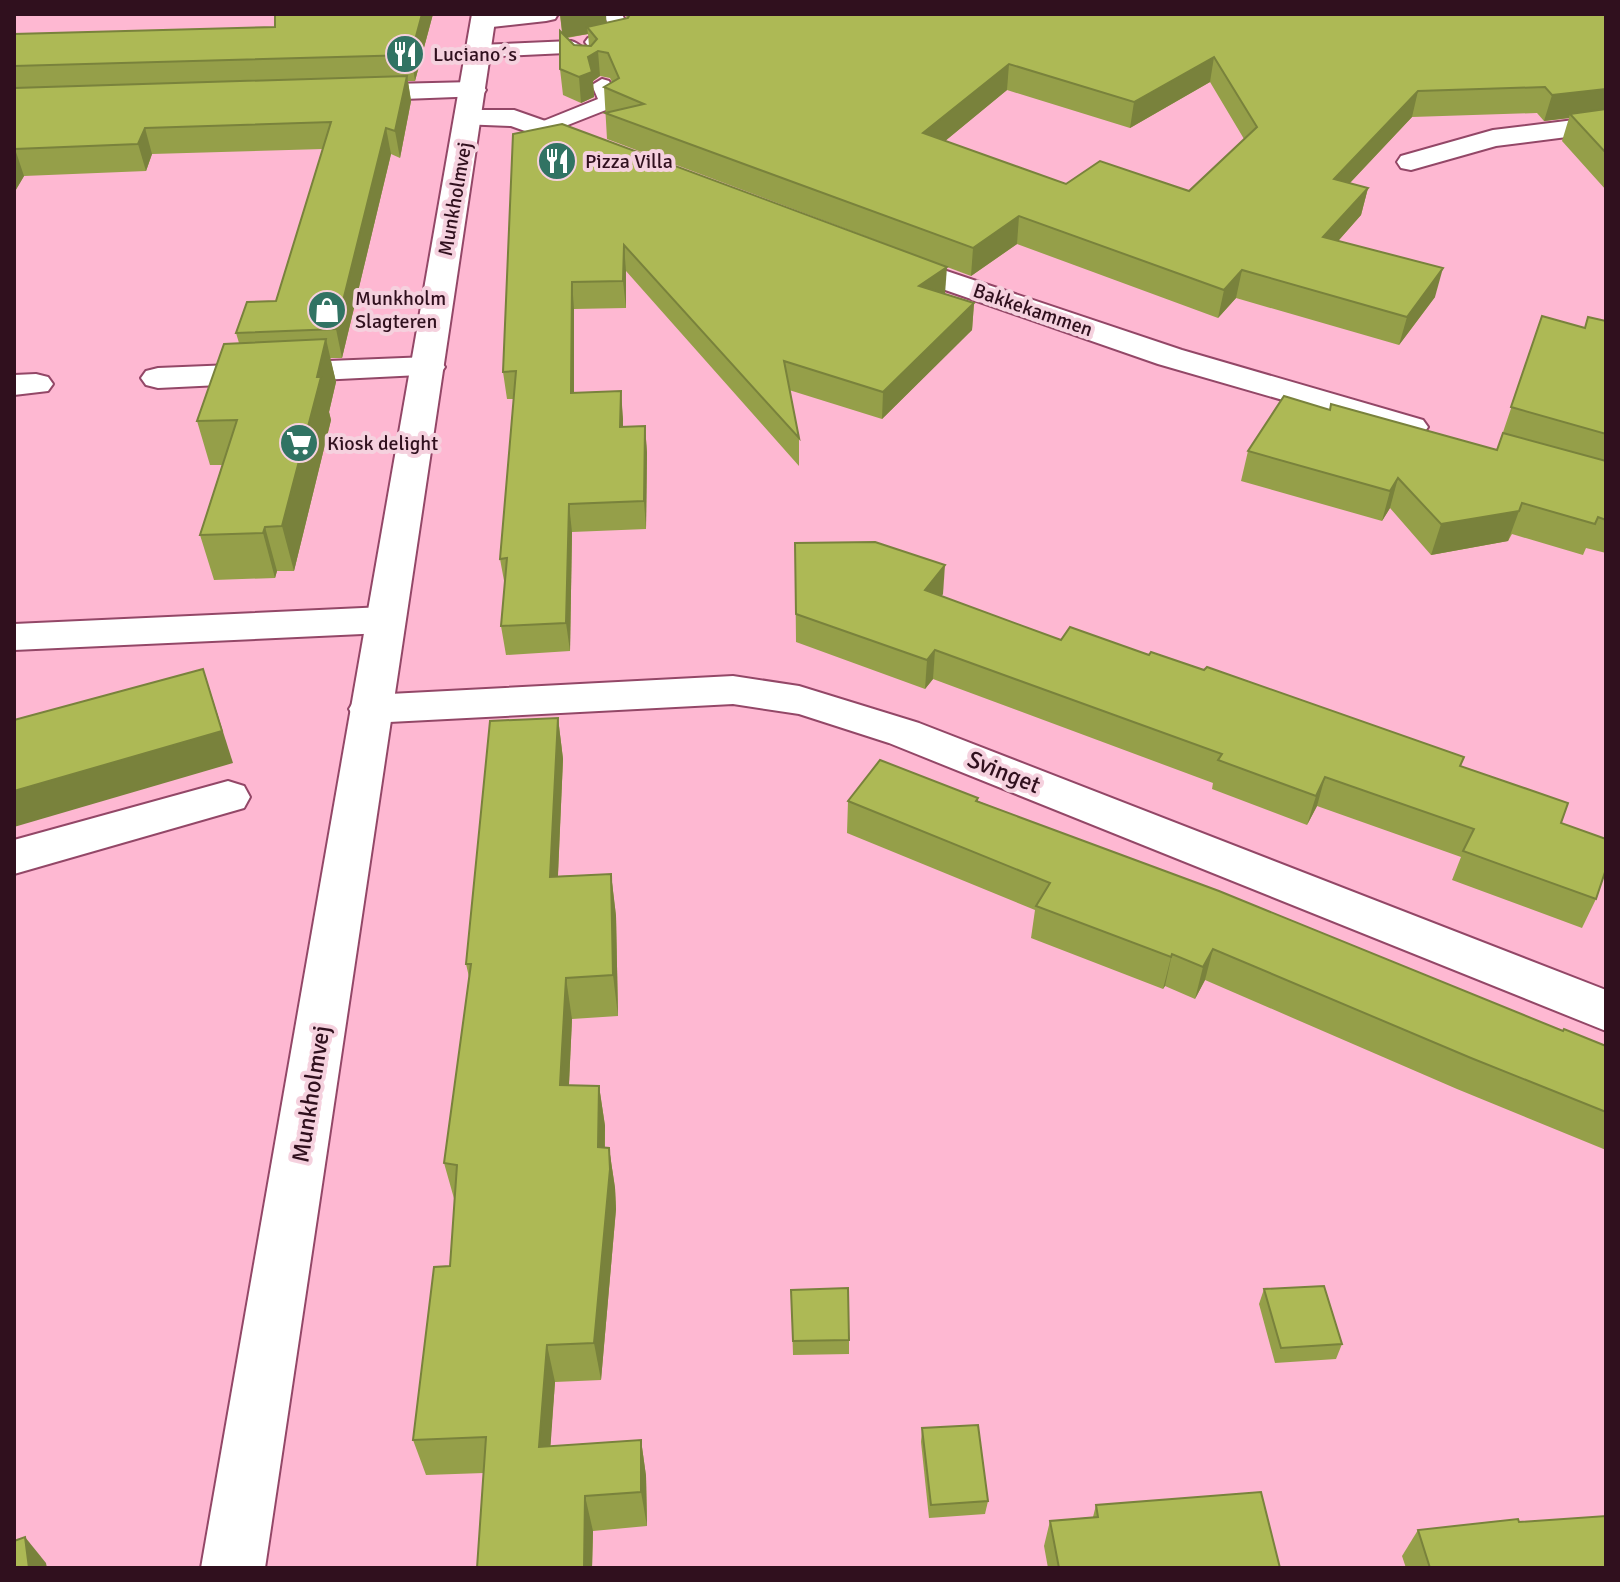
<svg xmlns="http://www.w3.org/2000/svg" width="1620" height="1582" viewBox="0 0 1620 1582" font-family="Signika,sans-serif">
<rect width="100%" height="100%" fill="#feb8d2"/>
<g fill="none" stroke-linecap="round" stroke-linejoin="round">
<!-- service casing -->
<g stroke="#934767" stroke-width="4">
<g id="service">
<path d="M604,14H622L632,36L629,40L595,48L588,46L585,42L588,38L611,33Z"/>
<path d="M571,41C582,44 590,55 596,64L593,68H579L566,53L479,57L469,51L479,45Z"/>
<path d="M602,79L609,81L619,102L616,106L550,132H536L533,128L536,124L598,99L592,85Z"/>
</g>
</g>
<!-- minor casing -->
<g stroke="#934767" stroke-width="4">
<g id="minor">
<path d="M482,14H558L555,19L546,21L483,28L474,26L471,21L474,16Z"/>
<path d="M473,82L482,84L486,90L482,96L351,101L342,99L338,93L342,87L351,85Z"/>
<path d="M469,110H514L608,143L612,149L608,155L598,157L511,126L460,124L456,118L460,112Z"/>
<path d="M1606,116V132L1496,146L1411,170L1401,168L1397,162L1401,156L1493,130Z"/>
<path d="M890,252L1182,350L1423,420L1428,427L1423,434L1411,437L1158,364L879,267L875,261L879,255Z"/>
<path d="M428,357L440,360L445,367L440,374L158,388L146,385L141,378L146,371L158,368Z"/>
<path d="M36,374L48,377L53,384L48,391L14,395V375Z"/>
<path d="M384,607L398,611L404,620L398,629L384,633L14,650V624Z"/>
<path d="M733,676L799,686L919,723L1606,990V1031L889,743L799,714L733,704L370,723L355,719L349,709L355,699L370,695Z"/>
<path d="M228,781L244,786L250,797L244,808L14,874V840Z"/>
</g>
</g>
<!-- tertiary casing -->
<g stroke="#934767" stroke-width="4">
<path id="tertiary" d="M472,14H496L265,1568H201Z"/>
</g>
<!-- service -->
<use href="#service" fill="#fff" fill-rule="evenodd"/>
<!-- minor -->
<use href="#minor" fill="#fff" fill-rule="evenodd"/>
<!-- tertiary -->
<use href="#tertiary" fill="#fff" fill-rule="evenodd"/>
</g>
<!-- wall -->
<g fill="#959f49" fill-rule="evenodd">
<path d="M433,14L415,81H408L411,101L400,158L391,154L342,358H330L336,382L329,412L331,420L294,571H277L275,578L214,580L200,535L222,465H210L197,421L239,343L236,333L276,301L323,149L152,154L146,171L24,176L14,193V34L275,27Z"/>
<path d="M560,14H606V23L627,18L625,14H1606V190L1562,141L1569,118L1544,121L1537,113L1412,117L1350,183L1368,188L1361,215L1338,241L1435,297L1399,345L1236,298L1218,318L1017,244L971,276L607,139L604,87L612,82L610,78L600,76L593,81L594,97L581,103L563,95L560,69L562,33ZM588,34L589,46L574,45L567,38ZM1210,82L1244,139L1189,191L1066,184L945,141L1007,90L1130,128Z"/>
<path d="M513,134L945,294L974,303L972,330L882,419L789,390L799,438V466L626,271V308L574,309V393L621,391L623,427L645,426L647,453L646,529L572,532L570,651L506,655L501,626L505,586L500,559L514,399H507L503,372Z"/>
<path d="M1542,316L1585,328L1606,321V553L1586,548L1583,555L1512,534L1508,541L1431,555L1390,508L1382,521L1241,481L1248,451L1329,410L1497,450Z"/>
<path d="M795,543L943,594L941,596L1061,640L1461,767L1561,823L1596,899L1582,928L1452,880L1461,857L1317,806L1307,825L1212,789L1213,783L933,679L925,689L796,642Z"/>
<path d="M558,718L563,759L558,876L611,874L616,916L618,1016L572,1019L569,1085L599,1086L605,1126V1148H609L615,1188L616,1209L601,1380L555,1382L550,1446L641,1440L646,1476L647,1526L593,1531L592,1568H477L484,1473L426,1475L413,1440L450,1266L455,1202L444,1163L469,977L466,964Z"/>
<path d="M978,798V801L1562,1031L1606,1046V1150L1457,1089L1205,980L1195,999L1165,986L1163,989L1031,938L1035,910L847,833L848,801Z"/>
<path d="M1264,1289L1342,1344L1336,1359L1275,1363L1259,1304Z"/>
<path d="M791,1290L849,1340V1354L793,1355Z"/>
<path d="M922,1428L988,1501L985,1514L929,1518L921,1442Z"/>
<path d="M1096,1505L1280,1568H1048L1044,1546L1050,1521L1093,1517Z"/>
<path d="M1519,1522L1606,1568H1406L1402,1556L1418,1530Z"/>
</g>
<!-- shaded-wall -->
<g fill="#79823c">
<path d="M422,14H433L415,81L411,55Z"/>
<path d="M560,14H606L607,31L587,27L588,34L563,38Z"/>
<path d="M598,51L600,76L593,81L594,97L581,103L579,77L588,57Z"/>
<path d="M1214,57L1210,82L1130,128L1134,102Z"/>
<path d="M1009,64L1007,90L922,160L923,133Z"/>
<path d="M407,76L411,101L400,158L395,131Z"/>
<path d="M1606,89V114H1570L1569,118L1544,121L1552,95Z"/>
<path d="M1418,91L1412,117L1328,206L1334,179Z"/>
<path d="M145,128L152,154L146,171L138,144Z"/>
<path d="M386,128L391,154L342,358L336,329Z"/>
<path d="M15,149L24,176L14,193V151Z"/>
<path d="M1368,188L1361,215L1317,265L1323,237Z"/>
<path d="M1019,216L1017,244L971,276L973,248Z"/>
<path d="M624,245L626,271V308L623,281Z"/>
<path d="M947,267L945,294L919,286Z"/>
<path d="M1443,268L1435,297L1399,345L1407,317Z"/>
<path d="M1242,270L1236,298L1218,318L1224,290Z"/>
<path d="M572,282L574,309V421L571,393Z"/>
<path d="M974,303L972,330L882,419L883,392Z"/>
<path d="M326,339L336,382L329,412L331,420L294,571L282,526Z"/>
<path d="M621,391L623,419V455L620,427Z"/>
<path d="M645,426L647,453L646,529L644,501Z"/>
<path d="M1398,478L1390,508L1382,521L1390,491Z"/>
<path d="M1522,503L1508,541L1431,555L1441,524Z"/>
<path d="M569,504L572,532L570,651L566,623Z"/>
<path d="M265,527L277,571L275,578L263,533Z"/>
<path d="M945,565L943,594L923,619L925,590Z"/>
<path d="M935,650L933,679L925,689L927,660Z"/>
<path d="M203,669L233,763L14,827V791Z"/>
<path d="M558,718L563,759L556,918L550,877Z"/>
<path d="M1325,777L1317,806L1307,825L1316,796Z"/>
<path d="M611,874L616,916L618,1016L613,975Z"/>
<path d="M1213,949L1205,980L1195,999L1203,967Z"/>
<path d="M1172,954L1165,986L1163,989L1171,957Z"/>
<path d="M566,978L572,1019L567,1125L560,1085Z"/>
<path d="M599,1086L605,1126L604,1186L598,1147Z"/>
<path d="M609,1148L615,1188L616,1209L601,1380L594,1343Z"/>
<path d="M547,1345L555,1382L548,1482L539,1447Z"/>
<path d="M641,1440L646,1476L647,1526L641,1492Z"/>
<path d="M585,1496L593,1531L592,1568H584Z"/>
<path d="M25,1537L46,1563L47,1568H29Z"/>
</g>
<!-- building -->
<g fill="#adb955" stroke="#79823c" stroke-width="2" fill-rule="evenodd">
<path d="M275,14H422L411,55L14,66V34L275,27Z"/>
<path d="M630,14H1606V89L1552,95L1545,87L1418,91L1334,179L1368,188L1323,237L1443,268L1407,317L1242,270L1224,290L1019,216L973,248L605,113L644,104L604,87L619,78L608,53L598,51L588,57L592,72L579,77L560,69V31L574,45L591,46L597,39L587,27L628,18ZM1214,57L1257,127L1189,191L1100,161L1066,184L923,133L1009,64L1134,102Z"/>
<path d="M407,76L395,131L386,128L336,329L236,333L247,302L276,301L331,122L145,128L138,144L15,149L14,151V88Z"/>
<path d="M1606,109V153L1570,114Z"/>
<path d="M562,124L947,267L919,286L974,303L883,392L784,361L799,438L624,245L623,281L572,282L571,393L621,391L620,427L645,426L644,501L569,504L566,623L501,626L507,558L500,559L516,371L503,372L513,134Z"/>
<path d="M1542,316L1585,328L1588,317L1606,321V434L1511,407Z"/>
<path d="M326,339L317,377H321L282,526L265,527L263,533L200,535L237,420L197,421L224,344Z"/>
<path d="M1284,396L1330,410L1331,404L1497,450L1503,433L1606,461V520L1598,517L1595,524L1522,503L1519,511L1441,524L1398,478L1390,491L1248,451Z"/>
<path d="M875,542L945,565L925,590L1061,640L1070,627L1149,655L1151,652L1204,670L1207,667L1464,757L1460,766L1568,803L1561,823L1606,839V869L1596,899L1463,851L1474,829L1325,777L1316,796L1218,760L1222,754L935,650L927,660L796,614L795,543Z"/>
<path d="M203,669L222,731L14,791V720Z"/>
<path d="M558,718L550,877L611,874L613,975L566,978L560,1085L599,1086L598,1147L609,1148L610,1169L594,1343L547,1345L539,1447L641,1440V1492L585,1496L584,1568H477L486,1437L413,1440L434,1267L450,1266L457,1165L444,1163L471,964H466L490,721Z"/>
<path d="M880,760L978,798L976,801L1219,891L1563,1031L1564,1029L1606,1046V1112L1471,1058L1213,949L1203,967L1172,954L1171,957L1036,906L1050,883L848,801Z"/>
<path d="M1324,1286L1342,1344L1281,1348L1264,1289Z"/>
<path d="M848,1288L849,1340L793,1341L791,1290Z"/>
<path d="M978,1425L988,1501L931,1505L922,1428Z"/>
<path d="M1261,1492L1280,1568H1059L1050,1521L1098,1517L1096,1505Z"/>
<path d="M1606,1516V1568H1430L1418,1530L1518,1519L1519,1522Z"/>
<path d="M25,1537L29,1568H14V1541Z"/>
</g>
<!-- icons -->
<defs>
<g id="restaurant-disc" transform="scale(2)"><circle r="9.5" fill="#317363" stroke="#f5d1de"/><path d="M-5-6h1v4h1v-4h1v4h1v-4h1v5L-1.5 .5V6h-2V.5L-5-1ZM5-6V6H3V1.5H1.5Q1.5-4 5-6Z" fill="#fff"/></g>
<g id="shop-disc" transform="scale(2)"><circle r="9.5" fill="#317363" stroke="#f5d1de"/><path d="M-5-2.5h2.3a2.7 3.5 0 0 1 5.4 0H5L5.5 6h-11ZM-1.5-2.5h3a1.5 2.3 0 0 0-3 0Z" fill="#fff"/></g>
<g id="supermarket-disc" transform="scale(2)"><circle r="9.5" fill="#317363" stroke="#f5d1de"/><path d="M-6-5.5h2.5l.6 2H6L4.5 2H-2.5L-4.4-4H-6ZM-1.5 3.2a1.3 1.3 0 1 0 .1 0ZM3 3.2a1.3 1.3 0 1 0 .1 0Z" fill="#fff"/></g>
</defs>
<g fill-rule="evenodd">
<use href="#restaurant-disc" x="405" y="54"/>
<use href="#restaurant-disc" x="557" y="161"/>
<use href="#shop-disc" x="327" y="310"/>
<use href="#supermarket-disc" x="299" y="443"/>
</g>
<g text-anchor="middle" dominant-baseline="central" stroke-width="8" stroke-linejoin="round" paint-order="stroke">
<!-- far-poi labels -->
<g font-size="20" fill="#30101e" stroke="#f5d1de" text-anchor="start">
<text x="433" y="54">Luciano´s</text>
<text x="585" y="161">Pizza Villa</text>
<text x="355" y="298">Munkholm<tspan x="355" dy="23">Slagteren</tspan></text>
<text x="327" y="443">Kiosk delight</text>
</g>
<!-- far-street labels -->
<g font-size="20" fill="#30101e" stroke="#f5d1de">
<text transform="translate(455 199) rotate(-80)">Munkholmvej</text>
<text transform="translate(1033 310) rotate(19)">Bakkekammen</text>
</g>
<!-- street labels -->
<g font-size="24" fill="#30101e" stroke="#f5d1de">
<text transform="translate(1004 772) rotate(22)">Svinget</text>
<text transform="translate(311 1094) rotate(-81)">Munkholmvej</text>
</g>
</g>
<!-- border -->
<rect width="1620" height="1582" fill="none" stroke="#30101e" stroke-width="32"/>
</svg>
